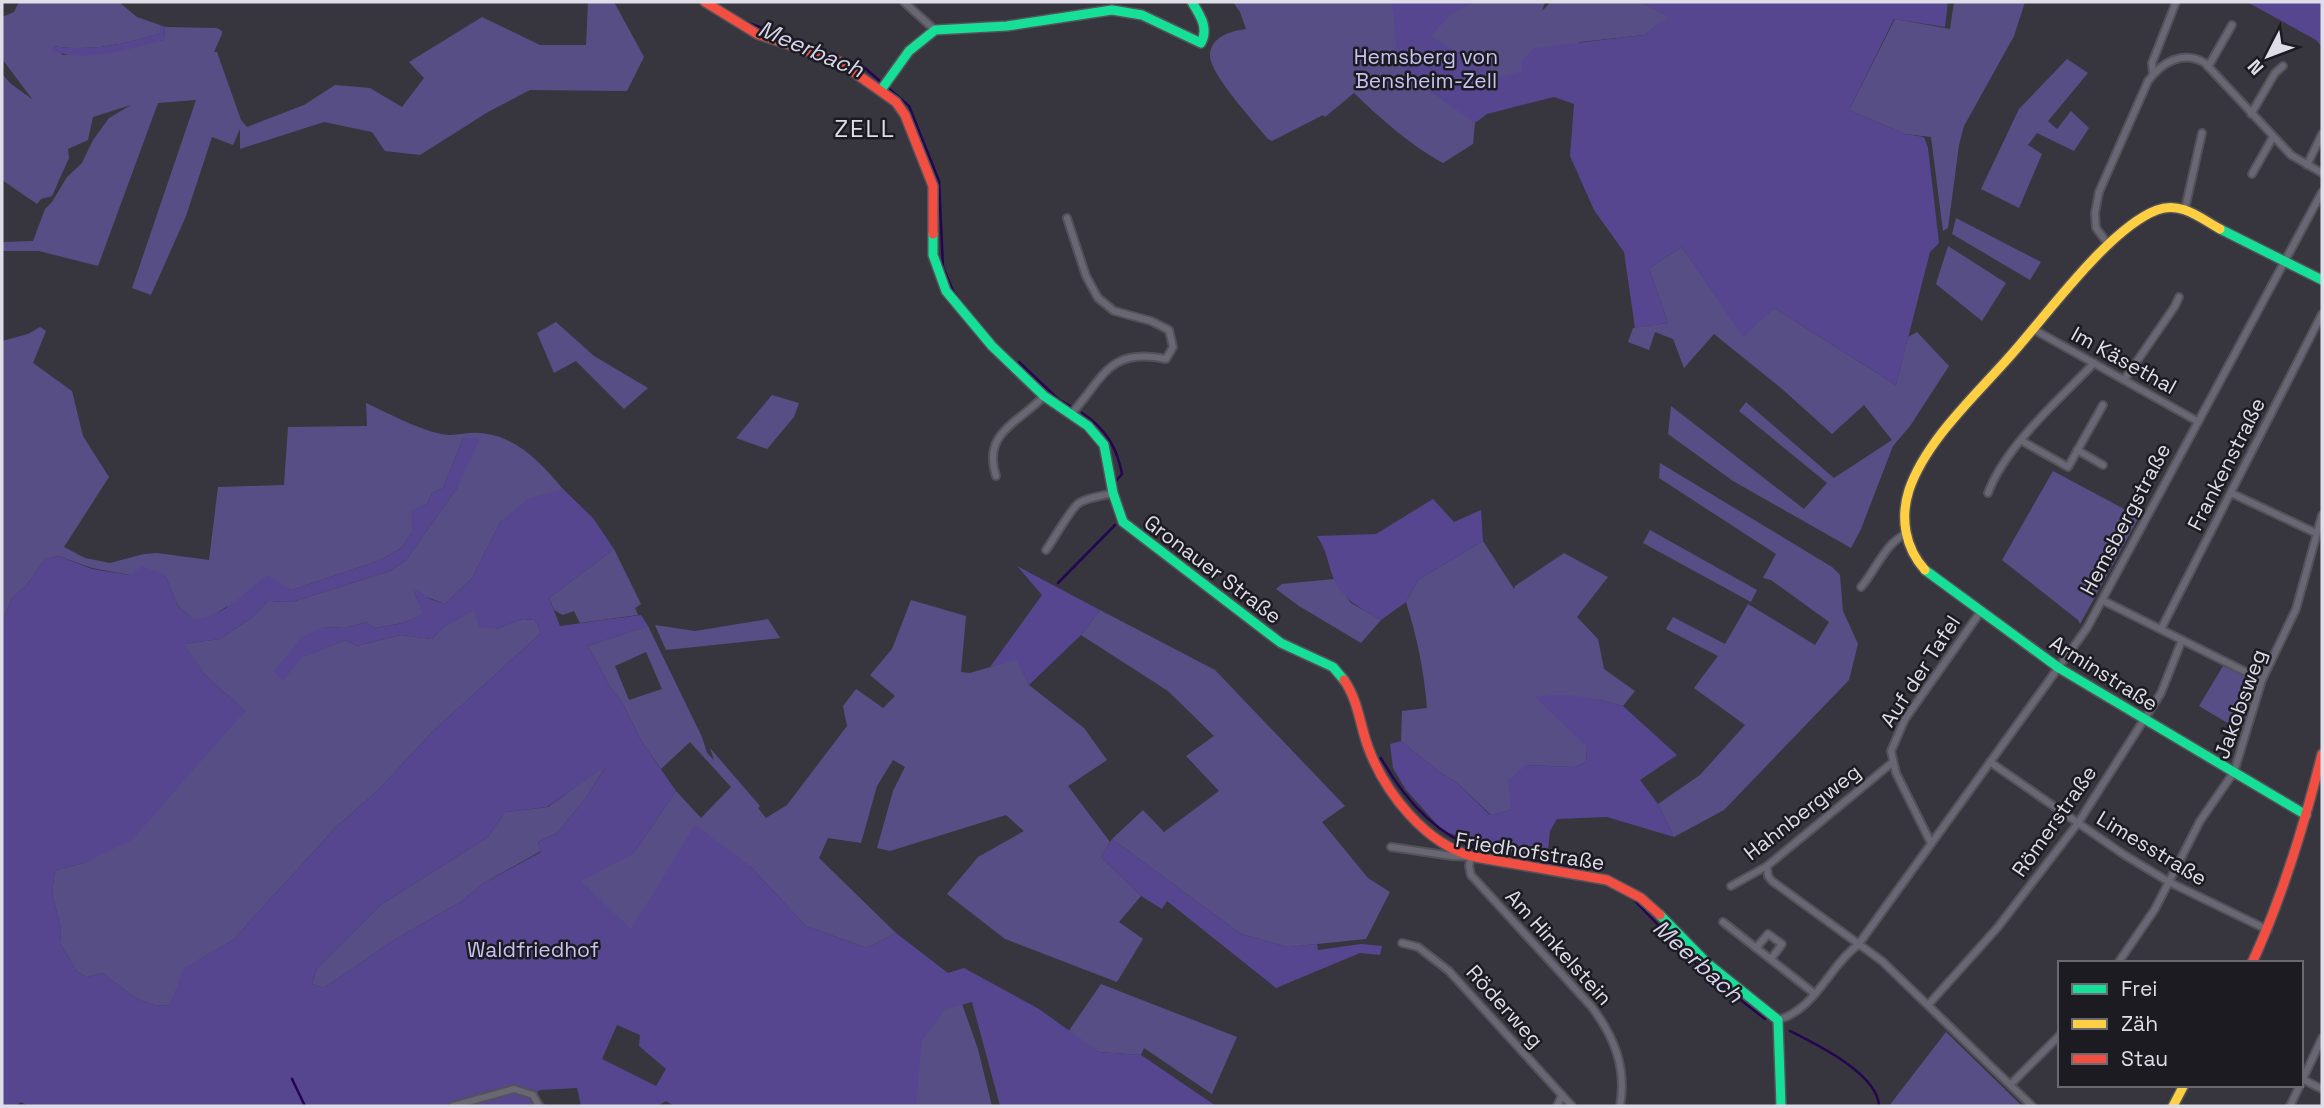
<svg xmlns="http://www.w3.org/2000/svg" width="2324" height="1108" viewBox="0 0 2324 1108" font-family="'Space Grotesk',sans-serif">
<rect width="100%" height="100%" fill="#37363e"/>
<!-- green -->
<g fill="#584e86" fill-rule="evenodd">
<path d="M19,2H119L137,17L160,25L161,33C125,44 91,52 53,46L63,55L164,40L165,27L217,28L222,31V34L214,52H217L241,120L247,127L304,105L335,85L370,88L402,107L424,78L409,62L482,17L540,45H586L588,2H614L644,57L627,91L530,90L488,112L420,155L385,151L372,132L324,122L240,149V129L233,145L212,137L186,216L151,295L132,288L196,100L158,103L98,266L39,251H2V242L33,241L45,209L52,202L67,177L82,163L93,140L109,118L131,105L93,117L88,140L68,149L69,158L52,196L41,199L37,204L2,180V74L10,83L33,100L2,59V17L14,12Z"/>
<path d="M1233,2H1545L1542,11L1551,2H1641L1670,17L1644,35L1580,42L1523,71L1472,121L1475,123L1473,144L1443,163C1410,145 1381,119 1354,93L1325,117L1323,115L1272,141L1268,139C1254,122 1212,76 1210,57C1209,37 1231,31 1246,29L1240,12Z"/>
<path d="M1954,2H2025L2014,36L1964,126L1959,145L1948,228L1943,231L1931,137L1905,134L1849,110L1895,19L1950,29Z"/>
<path d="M2067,59L2088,73L2048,121L2057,129L2071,111L2089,128L2074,151L2037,133L2028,145L2042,154L2019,208L1981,189L2019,109Z"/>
<path d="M1956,218L2041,262L2030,280L1952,234Z"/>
<path d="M1948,246L2006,283L1982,321L1936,284Z"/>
<path d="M1682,247L1743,336L1774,308L1896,385L1908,337L1917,332L1949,366L1910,426L1893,446L1861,529L1851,548L1733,481L1668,434L1671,406L1804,509L1827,483L1739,411L1746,402L1834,478L1892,440L1864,405L1832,434L1781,388L1714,334L1684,368L1673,339L1655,332L1649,350L1628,342L1633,328L1668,323L1649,268Z"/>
<path d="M556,322L594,356L648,388L624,409L576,361L554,373L537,333Z"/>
<path d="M40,327L46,331L33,363L72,391L83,436L109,477L64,547L85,558L110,563L144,554L157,553L209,560L218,487L284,485L288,427L367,426L366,403C390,414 415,428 441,434C454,437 467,432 479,433C516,435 541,463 563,489L501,521L472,578L445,604L414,592L424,614L403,623L375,628L366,622L345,628L324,627L300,658L346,640L356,646L401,635L432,639L442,628L475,609L497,629L522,619L535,620L541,633L433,731L379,789L336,827L233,940L185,968L170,1005C144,1010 123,988 102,973L87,977L77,972L60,943L61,929L52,893L55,870L84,863L245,711L205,675L183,644L220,639L251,618L268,601L292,602L390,571L406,560L457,488L463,438L443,488L432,493L427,504L412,511L413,532L400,549L378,561L292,590L226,607L208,619H193L178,606L165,575H130L92,568L58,556L45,559L26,586L12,598L2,622V341L28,334Z"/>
<path d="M772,395L799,403L794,417L767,449L736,438Z"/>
<path d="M1660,463L1832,567L1840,575L1843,611L1858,644L1849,680L1724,810L1674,837L1658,804L1700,775L1745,725L1694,688L1718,656L1666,629L1673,617L1725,644L1748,604L1815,645L1829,622L1771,580L1763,578L1776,554L1659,478Z"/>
<path d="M2053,471L2139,517L2080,624L2078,620L2002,560Z"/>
<path d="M1650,530L1757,590L1751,602L1643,543Z"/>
<path d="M1483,541L1514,589L1515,586L1564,553L1608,577L1577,617L1598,639L1604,669L1635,691L1623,706L1597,699L1587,747L1586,762L1575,767L1526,765L1511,810L1491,815L1456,782L1441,773L1401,741L1402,711L1427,708C1424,671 1417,637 1406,602L1418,580Z"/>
<path d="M614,549L641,604L635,608L638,615L580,623L574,611L563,615L554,610L549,598Z"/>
<path d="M1334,579L1351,603L1381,620L1361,643L1299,606L1276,589L1282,584Z"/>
<path d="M911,600L966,616L961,672L970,673L1017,659L1029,685L1084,728L1107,760L1068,786L1110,842L1101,857L1141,896L1119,922L1143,939L1117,982L1005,939L947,894L978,857L1024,831L1006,815L890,851L877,848L893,791L905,767L893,760L877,786L861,843L828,838L819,858L896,933L867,948L806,926L749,865L632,930L452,923L633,854L676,791L701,818L731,787L690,742L661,769L642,742L622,702L610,687L588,646L648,626L702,737L707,753L714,760L710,748L760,806L758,808L766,818L787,805L847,726L843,706L856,689L883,708L895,696L870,675L892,649ZM646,652L662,689L629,700L615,666Z"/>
<path d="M1100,610L1215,670L1345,806L1322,822L1368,878L1390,892L1366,939L1288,947L1241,934L1112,839L1143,810L1164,832L1219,791L1186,756L1214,736L1168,691L1081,635Z"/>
<path d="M768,619L780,638L666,650L655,625L695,631Z"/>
<path d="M2223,666L2251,679L2255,684L2241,731L2199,706Z"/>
<path d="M607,764L586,798L557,833L538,842L541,851L482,884L462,901L394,940L324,988L312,984L317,968L382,904L488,837L505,812L548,807Z"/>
<path d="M1101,984L1237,1037L1212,1094L1144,1048L1141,1055L1099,1052L1068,1032Z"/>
<path d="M961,1001L978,1049L992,1106H863L875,1026Z"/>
<path d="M1946,1032L2022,1106H1889Z"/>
</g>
<!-- forest -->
<g fill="#56468f" fill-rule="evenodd">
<path d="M1391,2H1474L1451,14L1431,36L1498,77L1522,71L1521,61L1534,48L1644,35L1669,17L1641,2H1948L1945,27L1894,19L1849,110L1905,134L1924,137L1928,148L1939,243L1930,252L1896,385L1774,308L1743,337L1682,247L1649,268L1668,323L1635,328L1624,252L1594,210L1570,156L1574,104L1554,97L1487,114L1475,123L1421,85L1397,62L1394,17Z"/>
<path d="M2247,2H2322V47L2316,40Z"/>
<path d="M160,25L165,27L164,40C128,49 89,63 52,51L53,46C91,52 125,44 160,33Z"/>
<path d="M463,438H480L457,488L406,560L390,571L292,602L268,601L251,618L220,639L184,644L205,675L245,711L132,840L84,863L55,870L52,893L61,929L60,943L77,972L87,977L102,973C123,988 144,1010 170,1005L184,968L233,940L336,827L379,789L433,731L541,633L535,620L522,619L497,629L479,627L474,610L442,628L432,639L401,635L356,646L346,640L301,658L284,680L279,678L274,671L302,637L324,627L345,628L366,622L375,628L403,623L423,614L414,591L417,589L430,599L445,604L472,578L501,521L528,499L563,489L593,518L614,549L549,598L560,626L641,615L648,626L588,646L610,687L622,702L642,742L676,791L633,854L581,881L631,929L695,825L749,865L806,926L867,948L896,933L948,973L964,968L1039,1009L1099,1052L1141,1055L1216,1106H1000L972,1002L946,1009L922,1040L916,1106H674L666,1101L658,1106H581L577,1088L540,1090L533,1095L547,1106H28L21,1102L15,1106H2V622L12,598L26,586L45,559L58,556L92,569L130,575L142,566L165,575L178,606L193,619C222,619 245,592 267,575L292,590L378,561L400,549L413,532L411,511L427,504L432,493L443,488ZM606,766L586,798L557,833L538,842L541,852L482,884L462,901L394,940L324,988L312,984L317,968L382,904L488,837L505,812L547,807ZM617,1025L640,1035L639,1046L666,1069L656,1086L602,1059Z"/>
<path d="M1433,499L1454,522L1481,510L1483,541L1418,580L1406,602L1381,620C1362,609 1341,599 1333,577C1327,561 1327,551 1317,536L1376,534Z"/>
<path d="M1017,566L1100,610L1081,635L1029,685L1017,660L990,667L1042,595Z"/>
<path d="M1568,695L1597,699L1623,706L1677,755L1640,780L1658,804L1674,837L1607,817L1557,819L1550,831L1547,859L1485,845L1443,831L1406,790L1393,768L1390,744L1401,741L1441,773L1456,782L1490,815L1511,810L1508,780L1526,765L1575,767L1586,762L1587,747L1534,696Z"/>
<path d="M1112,839L1241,934L1288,947L1317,944L1318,950L1361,944L1382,946L1380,955L1360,953L1276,988L1167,901L1162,909L1141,896L1101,857Z"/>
</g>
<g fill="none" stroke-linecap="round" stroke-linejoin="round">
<!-- stream -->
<g stroke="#230550" stroke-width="2.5">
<path d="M714,2L746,22L836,55L866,69L909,106L939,181L943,267L953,291L959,299"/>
<path d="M1019,362L1058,399L1072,407"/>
<path d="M1082,413C1105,428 1117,447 1122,474L1115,482"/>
<path d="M1143,531L1192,570"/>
<path d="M1058,583L1115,525"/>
<path d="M1379,760L1381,758C1403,797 1435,834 1478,849C1511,860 1547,861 1580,869"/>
<path d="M1634,900L1701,969L1765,1019"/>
<path d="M1790,1031C1816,1044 1878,1074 1879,1106"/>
<path d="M292,1079L305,1106"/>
</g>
<!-- street casing -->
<g stroke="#535258" stroke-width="10">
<g id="street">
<path d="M904,2L935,30"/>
<path d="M2208,67L2232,25"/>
<path d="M2153,74L2152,63L2176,2"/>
<path d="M2251,114L2275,73L2283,66"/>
<path d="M2307,165L2322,134"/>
<path d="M2252,174L2273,137"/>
<path d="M2185,209L2202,133"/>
<path d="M1067,218L1086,276L1098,298L1114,311L1151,321L1169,330L1173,347L1166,359C1108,347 1104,378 1071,414"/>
<path d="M2109,245L2096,228L2095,213L2099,192L2148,81C2162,62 2183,50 2205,63L2291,155L2322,173"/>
<path d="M2033,329L2197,421"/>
<path d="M2124,380L2175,306L2179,297"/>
<path d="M2022,441L2068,467L2103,405"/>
<path d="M2077,450L2103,465"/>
<path d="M996,476C982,432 1019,423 1044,396"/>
<path d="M1988,493C2006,445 2059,400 2094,363"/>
<path d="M2231,493L2316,533"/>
<path d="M1046,550C1054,539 1071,508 1079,503C1088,497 1103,496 1113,493"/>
<path d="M1861,587C1876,570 1885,543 1906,534"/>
<path d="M2102,600L2262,680"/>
<path d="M2161,629L2322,314"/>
<path d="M1990,762L2123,854L2169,882L2268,930"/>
<path d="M1931,843L1896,773L1891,751L1905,719L1981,611"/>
<path d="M1391,847L1452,856L1471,857L1469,866L1471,875L1591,1006C1614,1036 1627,1068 1620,1106"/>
<path d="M1767,866L1768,876L1772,881L1882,961L2032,1106"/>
<path d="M1731,886L1767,866L1893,762"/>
<path d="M1723,922L1815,994"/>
<path d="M1402,943L1418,947L1449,971L1572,1106"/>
<path d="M1756,948L1768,934L1782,944L1771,959"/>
<path d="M2118,963L2155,909L2200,821L2234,772L2262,680L2296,609L2322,515"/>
<path d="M1928,1005L1998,927L2078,823L2161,693L2182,640"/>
<path d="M1778,1020C1816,1009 1829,966 1858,945L2087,628L2322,192"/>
<path d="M2302,1079L2322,1089"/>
<path d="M2301,1083L2322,1038"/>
<path d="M2011,1084L2060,1035"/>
<path d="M453,1106L514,1089L533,1095L539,1106"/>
<path d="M1557,1106L1562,1095"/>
<path d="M2290,1106L2300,1085"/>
</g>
</g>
<!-- fast casing -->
<g stroke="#535258" stroke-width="12">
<g id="fast">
<path d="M881,90L909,51L935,30L1007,26L1112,10L1142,15L1201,43C1209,28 1200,15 1192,2"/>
<path d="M2220,229L2322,280"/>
<path d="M933,234V255L946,291L992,346L1044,396L1088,426L1104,445L1113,493L1123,522L1281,643L1333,667L1344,680"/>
<path d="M1925,570L2059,668L2306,815"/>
<path d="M1660,915L1707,963L1778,1020L1781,1106"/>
</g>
</g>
<!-- slow casing -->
<g stroke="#535258" stroke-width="12">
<g id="slow">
<path d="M1925,570C1905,548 1900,518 1909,490C1926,440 1976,395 2011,355C2046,316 2109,228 2157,210C2181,201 2200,218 2220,229"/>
<path d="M2173,1106L2184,1085"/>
</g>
</g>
<!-- jam casing -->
<g stroke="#535258" stroke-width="12">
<g id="jam">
<path d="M705,2L757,34L838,61L896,102L905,115L933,186V234"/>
<path d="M1344,680C1358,700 1360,725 1368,747C1385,793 1426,845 1475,857L1607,880L1641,898L1660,915"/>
<path d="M2252,963C2283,896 2304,826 2322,754"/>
</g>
</g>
<!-- street -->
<use href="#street" stroke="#696774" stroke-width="6"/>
<!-- fast -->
<use href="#fast" stroke="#16e098" stroke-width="9"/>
<!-- slow -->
<use href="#slow" stroke="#ffcf43" stroke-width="9"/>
<!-- jam -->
<use href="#jam" stroke="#f24e42" stroke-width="9"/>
</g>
<g text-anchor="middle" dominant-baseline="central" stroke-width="5" stroke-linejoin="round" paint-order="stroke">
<!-- park labels -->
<g font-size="21" fill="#c8c2f0" stroke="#1c1b22">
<text x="1426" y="56">Hemsberg von<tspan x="1426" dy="24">Bensheim-Zell</tspan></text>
<text x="533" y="949">Waldfriedhof</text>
</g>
<!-- street labels -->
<g font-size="21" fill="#dfdee8" stroke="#1c1b22">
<text transform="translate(2124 360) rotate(29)">Im Käsethal</text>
<text transform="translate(2226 464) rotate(-63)">Frankenstraße</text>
<text transform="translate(2125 519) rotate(-62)">Hemsbergstraße</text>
<text transform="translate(1213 569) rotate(37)">Gronauer Straße</text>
<text transform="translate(1920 671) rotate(-57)">Auf der Tafel</text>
<text transform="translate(2104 673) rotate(32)">Arminstraße</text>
<text transform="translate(2240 704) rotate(-70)">Jakobsweg</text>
<text transform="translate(1802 812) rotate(-38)">Hahnbergweg</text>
<text transform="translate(2054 821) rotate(-55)">Römerstraße</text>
<text transform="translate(2152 848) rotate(31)">Limesstraße</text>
<text transform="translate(1530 851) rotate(9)">Friedhofstraße</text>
<text transform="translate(1559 947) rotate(48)">Am Hinkelstein</text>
<text transform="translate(1505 1006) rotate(48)">Röderweg</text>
</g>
<!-- water labels -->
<g font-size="23" font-style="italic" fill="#d7d5ec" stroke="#1c1b22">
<text transform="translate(811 49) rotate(23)">Meerbach</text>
<text transform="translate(1698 961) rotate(42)">Meerbach</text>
</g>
<!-- quarter labels -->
<g font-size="24" letter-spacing="2" fill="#dfdee8" stroke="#1c1b22">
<text x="865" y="128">ZELL</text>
</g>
</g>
<!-- border -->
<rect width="2324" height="1108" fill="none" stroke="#dfdee8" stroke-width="7"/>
<!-- legend -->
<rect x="2058" y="961" width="245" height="126" fill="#1c1b22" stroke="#6a6971" stroke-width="2"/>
<rect x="2072" y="984" width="35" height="10" fill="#16e098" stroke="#6a6971" stroke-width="2"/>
<text x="2121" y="996" font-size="21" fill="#dfdee8">Frei</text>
<rect x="2072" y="1019" width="35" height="10" fill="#ffcf43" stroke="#6a6971" stroke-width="2"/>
<text x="2121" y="1031" font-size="21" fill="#dfdee8">Zäh</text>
<rect x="2072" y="1054" width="35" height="10" fill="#f24e42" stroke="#6a6971" stroke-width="2"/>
<text x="2121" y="1066" font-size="21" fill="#dfdee8">Stau</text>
<!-- north arrow -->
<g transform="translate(2268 56) rotate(228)" stroke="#1c1b22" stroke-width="5" paint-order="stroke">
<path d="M0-5L12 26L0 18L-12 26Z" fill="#dfdee8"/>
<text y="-10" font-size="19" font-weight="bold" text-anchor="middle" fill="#dfdee8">N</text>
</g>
</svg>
